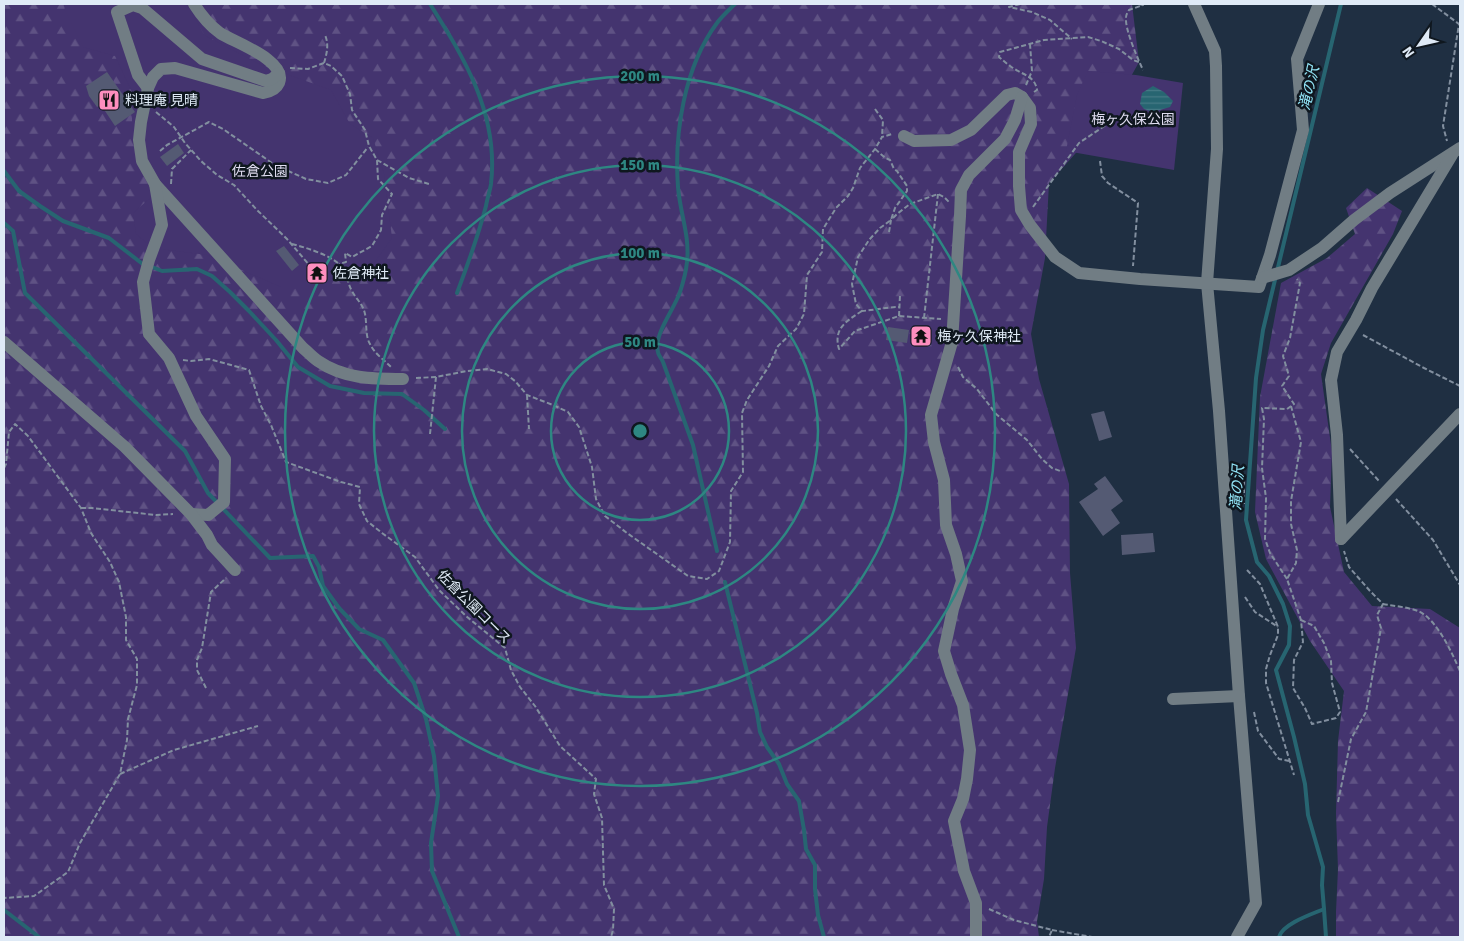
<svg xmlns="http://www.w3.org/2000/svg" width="1464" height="941" viewBox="0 0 1464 941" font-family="Signika,'Noto Sans JP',sans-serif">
<defs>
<pattern id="forest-firs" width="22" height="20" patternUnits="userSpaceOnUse" patternTransform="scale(1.25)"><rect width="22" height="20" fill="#44346f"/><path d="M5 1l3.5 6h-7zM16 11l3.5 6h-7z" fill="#5f5284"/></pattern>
<pattern id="water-rules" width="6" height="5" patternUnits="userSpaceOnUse" patternTransform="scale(1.25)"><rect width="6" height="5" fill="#276571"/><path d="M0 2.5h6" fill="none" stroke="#467b86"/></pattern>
</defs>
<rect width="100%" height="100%" fill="#1f2f42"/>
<!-- forest -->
<g fill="url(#forest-firs)">
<path d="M4,4H1132L1139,62L1109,116L1049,183L1045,258L1031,334L1039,379L1069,484L1070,573L1076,648L1055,768L1047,827L1044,879L1037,921L1039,937H4Z"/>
<path d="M1367,188L1402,211L1393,234L1331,343L1321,374L1332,452L1330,507L1344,572L1372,606L1430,609L1460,628V937H1336V912L1338,869L1336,814L1338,741L1344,691L1310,641L1266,559L1255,512L1260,397L1281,283L1327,258L1355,234L1346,208Z"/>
</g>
<!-- green -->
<g fill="#44346f">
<path d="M64,4H188L204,35L261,65L331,90L350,124L373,138L384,174L392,238L372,266L315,287H281L207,255L153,248L136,234L133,213L156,193L146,180L132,141V92L115,56L83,47L65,11Z"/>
<path d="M1088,71L1136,75L1183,83L1174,170L1066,151L1077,95Z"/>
</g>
<!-- water -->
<path fill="url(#water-rules)" d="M1153,86L1164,92L1173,101L1170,107L1153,112L1144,109L1140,104L1142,93Z"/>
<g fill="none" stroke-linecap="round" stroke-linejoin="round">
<!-- stream -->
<g stroke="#276571" stroke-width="4">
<path d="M430,4C465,59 499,115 491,184C490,191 487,199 486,206C478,236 468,264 457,293"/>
<path d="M4,171L19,191L40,206L63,221L109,238L144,265"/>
<path d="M4,223L13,231L25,293L185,451L208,493L270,558L313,556L319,567L323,586L339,608L359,629L383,640L414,683L426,719L434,756L438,796L431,843L432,871L459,937"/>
<path d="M152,267L162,271L197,269L212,276L230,292L249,311L276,340L298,367L330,386L364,393L402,394L424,410L445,429"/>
<path d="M717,551L693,445L663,362C662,359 658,355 658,352C653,335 675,308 680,292C683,283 686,272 687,262C690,236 680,213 678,187C674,134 684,67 717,23C722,16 729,10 735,4"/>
<path d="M725,582L757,713L760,732L767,747L779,764L787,784L799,801L804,830L806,849L815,865V889L818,915L824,937"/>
<path d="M1324,909L1326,937"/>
<path d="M4,910L39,937"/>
<path d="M1279,937C1282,924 1312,914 1324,909L1322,885L1323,867L1308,815L1305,784L1294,737L1276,670L1289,645L1290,626L1283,604L1269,576L1257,562L1246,520L1256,378L1263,330L1341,4"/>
</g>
</g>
<!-- building -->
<g fill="#545a73">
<path d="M107,72L135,112L115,126L101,105L97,107L89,96L86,86Z"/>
<path d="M178,144L184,153L167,166L160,157Z"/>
<path d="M284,246L299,265L292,271L276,251Z"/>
<path d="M888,327L909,330L907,343L886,340Z"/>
<path d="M1104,411L1112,437L1099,441L1091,414Z"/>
<path d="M1105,476L1123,501L1111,510L1120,523L1103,536L1079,502L1098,489L1094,484Z"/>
<path d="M1153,533L1155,552L1122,555L1121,535Z"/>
</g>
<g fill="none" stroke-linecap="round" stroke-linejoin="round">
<!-- path -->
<g stroke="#828f9f" stroke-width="2" stroke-dasharray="5 2.5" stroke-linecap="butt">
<path d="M1020,4L1009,7L1032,12L1050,20L1072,39"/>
<path d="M1139,4L1143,5L1129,10C1127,13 1126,15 1126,18C1125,30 1138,59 1143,70"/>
<path d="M1432,4L1459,24L1443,126L1447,141"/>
<path d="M324,63C327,53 329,44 325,35"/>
<path d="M290,68L308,69L324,63L331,66L342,76L350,94L352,110L365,130L369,146L377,160L378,179L392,194L382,215L381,230L372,246L352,257L345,253L346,262L339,264"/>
<path d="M1026,85L1032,71L1030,44"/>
<path d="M1034,92L1037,90C1035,76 1023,75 1013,68C1008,65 1004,61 999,57L1000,52L1044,40L1088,37L1101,41L1119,49L1133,60L1139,62"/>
<path d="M875,109L883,120L882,137"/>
<path d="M156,112L174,127L185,143L201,161L217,175L234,185L257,210L287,239L311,267"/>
<path d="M875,149C880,153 884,158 890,160L894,169L897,171L907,186V191L895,208L891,220L880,228L869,240L858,257L852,284L856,304L862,311C875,310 887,307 899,307"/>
<path d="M160,151L167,145L209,122L223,129L272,163L284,169L306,179L328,183L346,175L368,147"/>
<path d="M377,160L409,178L429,184"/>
<path d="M1100,161L1102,176L1108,183L1138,203L1133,266"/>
<path d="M171,184L172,169L191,150"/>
<path d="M1033,207L1079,143L1109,123"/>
<path d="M889,232L891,220L897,214L910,204L938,194L944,197L949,202"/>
<path d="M292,244C307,248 339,257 345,272C348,279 348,284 352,291C356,299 363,304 365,314C367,323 365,336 370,344C374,353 384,360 391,367"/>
<path d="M862,311C846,321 833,329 839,349L855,331L899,316L941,319"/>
<path d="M899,316L900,295"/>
<path d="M924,318L938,194"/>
<path d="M1363,335L1424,368L1460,386"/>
<path d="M183,360L191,361L209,359L249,370L261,406L271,425L286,462L341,482L360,487L359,504L367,521L382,533L415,557L439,590L466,616L505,648L511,670L520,687L535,706L560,746L596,779L594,794L602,818L604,885L614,909L613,930L611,937"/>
<path d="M958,367L963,377L977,389L996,414L1027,440L1042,459L1052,468L1060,471"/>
<path d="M416,378L436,377L467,371L487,369L506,374L515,381L527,395L553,405L568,412L579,427L592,467L596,499L605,516L627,533L688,576L707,579L719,571L730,542L731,491L743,472L742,413L747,400L769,366L778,346L796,329L804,314L807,275L822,252L823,229L836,208L848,196L853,188L860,168L875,149L882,137L892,134"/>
<path d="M527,395L529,429"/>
<path d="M1291,406L1301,442L1291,501V524L1297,550L1296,563L1287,579L1301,620L1303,642L1294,660L1293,688L1305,708L1312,724L1336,718L1340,712L1332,683L1331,661L1324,643L1314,626L1301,620"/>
<path d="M430,434L436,377"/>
<path d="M1350,449L1379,481"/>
<path d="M1235,467H1244V504"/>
<path d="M4,468L6,464L9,432L15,424L28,436L81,508L91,533L110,562L119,582L126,617V640L137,659V685L128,719L127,740L120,774L80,843L68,872L34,896L4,898"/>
<path d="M1396,499L1433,540L1460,585"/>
<path d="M81,508H92L156,515L173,514"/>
<path d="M1247,570L1260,584L1278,627V635L1270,655L1266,669V683L1294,775"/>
<path d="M1287,579L1270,553L1265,539L1266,498L1262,468L1264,419L1262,408L1287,409L1294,404L1282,386L1289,376L1283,356L1290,338L1300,283L1297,279"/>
<path d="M1245,597L1255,612L1278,627"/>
<path d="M1383,604C1394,606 1407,607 1418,611C1437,619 1452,653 1460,671"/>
<path d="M206,688L197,670V660L202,648L211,592L226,578"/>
<path d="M1254,712L1258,731L1279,759L1289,761"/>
<path d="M120,774L174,750L258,726"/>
<path d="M1338,802L1351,739L1366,712L1381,628L1377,615L1383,604L1370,591L1349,567L1344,551"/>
<path d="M989,909L1014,920L1052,930L1049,937"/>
<path d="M1052,930L1092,937"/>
</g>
<!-- minor -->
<g stroke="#717d84" stroke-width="12">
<path d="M194,4C201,15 209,25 220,33C233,42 288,60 279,83C276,90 270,92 263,93L175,68L161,69L153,77L148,88L141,122L139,140L142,161L155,184L303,348C308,352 313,358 318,361C344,379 373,379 403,379"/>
<path d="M1194,4L1215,51L1216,66L1217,149L1207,283L1219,411L1239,696L1256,903L1237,937"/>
<path d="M148,88L138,75L117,12L133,5L142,8L202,59L266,81L272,79L279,73"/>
<path d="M904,136L914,141L951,140L971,130L1007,95L1015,93L1022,97L1030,108L1031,124L1019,152V186L1021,210L1030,225L1055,257L1079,273L1140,279L1259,287L1270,255L1303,130L1297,59L1319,4"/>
<path d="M155,184L162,225L149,260L143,282L149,334L169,358L196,416L225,459L224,502L208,515L191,514"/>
<path d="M1262,278L1289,270L1322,248L1354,220L1390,193L1460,148"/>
<path d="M4,342L125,447L191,514L207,535L212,545L235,570"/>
<path d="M1341,539L1337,435L1331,380L1337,352L1356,320L1372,288L1452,155"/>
<path d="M1341,539L1460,414"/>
<path d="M1173,699L1239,696"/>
<path d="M976,937V903L964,871L954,821L963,799L967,779L970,750L963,705L951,674L944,651L953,609L962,581L956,554L946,525L944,480L934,442L931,415L952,342L960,216L961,190L969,175L1005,139L1015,120L1022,97"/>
</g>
</g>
<!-- distance rings -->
<g fill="none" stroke="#2e8782" stroke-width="2.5">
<circle cx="640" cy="431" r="89"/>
<circle cx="640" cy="431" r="178"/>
<circle cx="640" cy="431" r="266"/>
<circle cx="640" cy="431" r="355"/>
</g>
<!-- icons -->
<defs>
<g id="restaurant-square" transform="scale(1.125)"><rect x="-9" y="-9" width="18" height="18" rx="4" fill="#fe8ebe" stroke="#0f171f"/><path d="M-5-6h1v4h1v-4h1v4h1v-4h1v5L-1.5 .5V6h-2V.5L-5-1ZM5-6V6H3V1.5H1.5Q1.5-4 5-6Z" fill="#111"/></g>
<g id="temple-square" transform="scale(1.125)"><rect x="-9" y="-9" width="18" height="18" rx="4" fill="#fe8ebe" stroke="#0f171f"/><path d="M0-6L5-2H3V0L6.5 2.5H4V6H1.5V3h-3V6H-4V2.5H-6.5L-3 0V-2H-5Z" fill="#111"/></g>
</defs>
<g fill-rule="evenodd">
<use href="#restaurant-square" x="109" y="100"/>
<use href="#temple-square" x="317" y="273"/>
<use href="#temple-square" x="921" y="336"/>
</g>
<g text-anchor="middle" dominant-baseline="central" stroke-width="5" stroke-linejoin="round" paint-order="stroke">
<!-- poi labels -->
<g font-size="14" fill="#dfeaf6" stroke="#0f171f" text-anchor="start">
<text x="125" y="100">料理庵 見晴</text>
<text x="333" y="273">佐倉神社</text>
<text x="937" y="336">梅ヶ久保神社</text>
</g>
<!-- park labels -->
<g font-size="14" fill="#dfdcf0" stroke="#0f171f">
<text x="1133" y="119">梅ヶ久保公園</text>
<text x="260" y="171">佐倉公園</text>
</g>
<!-- street labels -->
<g font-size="14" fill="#dfeaf6" stroke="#0f171f">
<text transform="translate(474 607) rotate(45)">佐倉公園コース</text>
</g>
<!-- water labels -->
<g font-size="15" font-style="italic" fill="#92e5f7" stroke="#0f171f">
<text transform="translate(1309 88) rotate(-77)">滝の沢</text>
<text transform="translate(1237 488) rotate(-86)">滝の沢</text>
</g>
</g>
<circle cx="640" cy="431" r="8" fill="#2e8782" stroke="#0f171f" stroke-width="2.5"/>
<g font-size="15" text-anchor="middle" font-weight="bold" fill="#2e8782" stroke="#0f171f" stroke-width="5" stroke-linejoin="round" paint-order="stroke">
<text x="640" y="81">200 m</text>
<text x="640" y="170">150 m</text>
<text x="640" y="258">100 m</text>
<text x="640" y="347">50 m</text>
</g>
<!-- border -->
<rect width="1464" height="941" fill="none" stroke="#dfeaf6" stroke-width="10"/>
<!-- north arrow -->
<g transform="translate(1419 45) rotate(236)" stroke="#0f171f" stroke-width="4" paint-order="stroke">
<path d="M0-4L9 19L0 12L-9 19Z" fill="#dfeaf6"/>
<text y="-8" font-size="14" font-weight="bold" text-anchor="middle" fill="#dfeaf6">N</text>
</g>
</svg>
